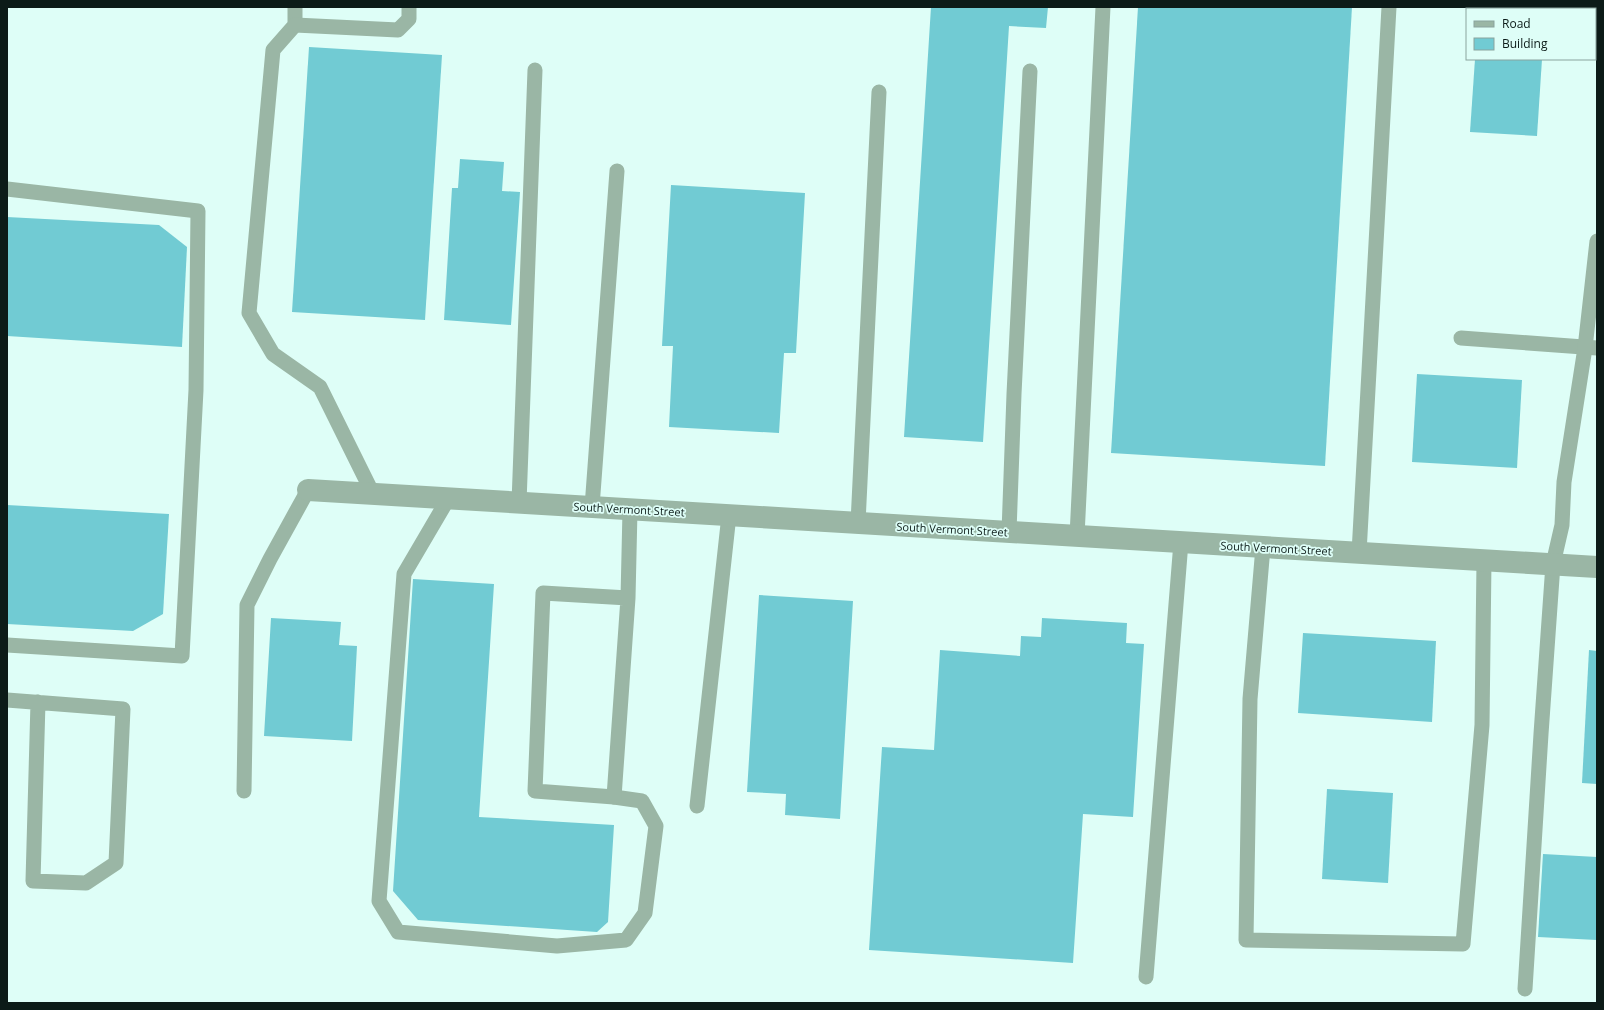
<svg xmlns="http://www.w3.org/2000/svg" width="1604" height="1010" viewBox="0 0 1604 1010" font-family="'Open Sans',sans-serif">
<rect width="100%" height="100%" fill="#defef7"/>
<!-- building -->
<g fill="#71cbd3">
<path d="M931,7H1048L1046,28L1009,26L983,442L904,437Z"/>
<path d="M1138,7H1352L1325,466L1111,453Z"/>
<path d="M1478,7H1545V9H1477Z"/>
<path d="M309,47L442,55L425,320L292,312Z"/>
<path d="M1475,59H1542L1537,136L1470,132Z"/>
<path d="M460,159L504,162L502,191L520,192L511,325L444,320L452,188H458Z"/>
<path d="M671,185L805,193L796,353H784L779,433L669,427L673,346H662Z"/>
<path d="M7,217L159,225L187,247L182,347L7,336Z"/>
<path d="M1417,374L1522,380L1517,468L1412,462Z"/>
<path d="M7,505L169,514L163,614L133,631L7,624Z"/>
<path d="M413,579L494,584L479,817L614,825L608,922L597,932L418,920L393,891Z"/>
<path d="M759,595L853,601L840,819L785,815L786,794L747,792Z"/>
<path d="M271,618L341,622L339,645L357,646L352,741L264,736Z"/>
<path d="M1042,618L1127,623L1126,643L1144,644L1133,817L1083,814L1073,963L869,950L882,747L934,750L940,650L1020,656L1021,636L1041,637Z"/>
<path d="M1303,633L1436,641L1432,722L1298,713Z"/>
<path d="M1589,650L1597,651V784L1582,783Z"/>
<path d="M1327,789L1393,793L1388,883L1322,879Z"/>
<path d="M1543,854L1597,857V940L1538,937Z"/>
</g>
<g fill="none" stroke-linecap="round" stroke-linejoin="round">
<!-- lane -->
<g stroke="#9ab6a5" stroke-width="15">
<path d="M295,7V25L273,50L249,313L273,354L320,387L373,494"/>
<path d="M295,25L398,30L409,19V7"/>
<path d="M7,189L198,211L196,390L182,656L7,645"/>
<path d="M1461,338L1597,348"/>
<path d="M448,499L404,574L379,901L398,932L557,946L626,940L645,913L656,826L642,801L614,797"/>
<path d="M519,503L535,70"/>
<path d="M592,507L617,171"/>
<path d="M858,523L879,92"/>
<path d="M1009,532L1014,394L1030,71"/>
<path d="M1077,536L1103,7"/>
<path d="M1263,547L1250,699L1246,940L1463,944L1482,725L1484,561"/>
<path d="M1359,553L1389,7"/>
<path d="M628,598L543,593L535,791L614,797L628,598L630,510"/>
<path d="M7,700L123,709L116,863L86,883L33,881L38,702"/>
<path d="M244,791L247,605L270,559L308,490"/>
<path d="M697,806L729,515"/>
<path d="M1146,977L1181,542"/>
<path d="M1525,989L1541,734L1553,564L1562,525L1564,482L1585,348L1597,241"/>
</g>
<!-- street -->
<path stroke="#9ab6a5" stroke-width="22" d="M308,490L1597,567"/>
</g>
<g text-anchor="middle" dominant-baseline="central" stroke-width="3.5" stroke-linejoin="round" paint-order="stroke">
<!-- street labels -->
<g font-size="11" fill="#0c1b18" stroke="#defef7">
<text transform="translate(629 509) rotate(3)">South Vermont Street</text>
<text transform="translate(952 529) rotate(3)">South Vermont Street</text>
<text transform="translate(1276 548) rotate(3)">South Vermont Street</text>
</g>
</g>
<!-- border -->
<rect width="1604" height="1010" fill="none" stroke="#0c1b18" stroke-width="16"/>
<!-- legend -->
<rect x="1466" y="8" width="130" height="52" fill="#defef7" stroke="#8aa39e"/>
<rect x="1474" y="21" width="20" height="6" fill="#9ab6a5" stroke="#8aa39e"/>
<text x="1502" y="28" font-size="12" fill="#0c1b18">Road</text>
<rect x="1474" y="38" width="20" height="12" fill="#71cbd3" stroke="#8aa39e"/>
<text x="1502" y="48" font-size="12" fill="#0c1b18">Building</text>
</svg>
